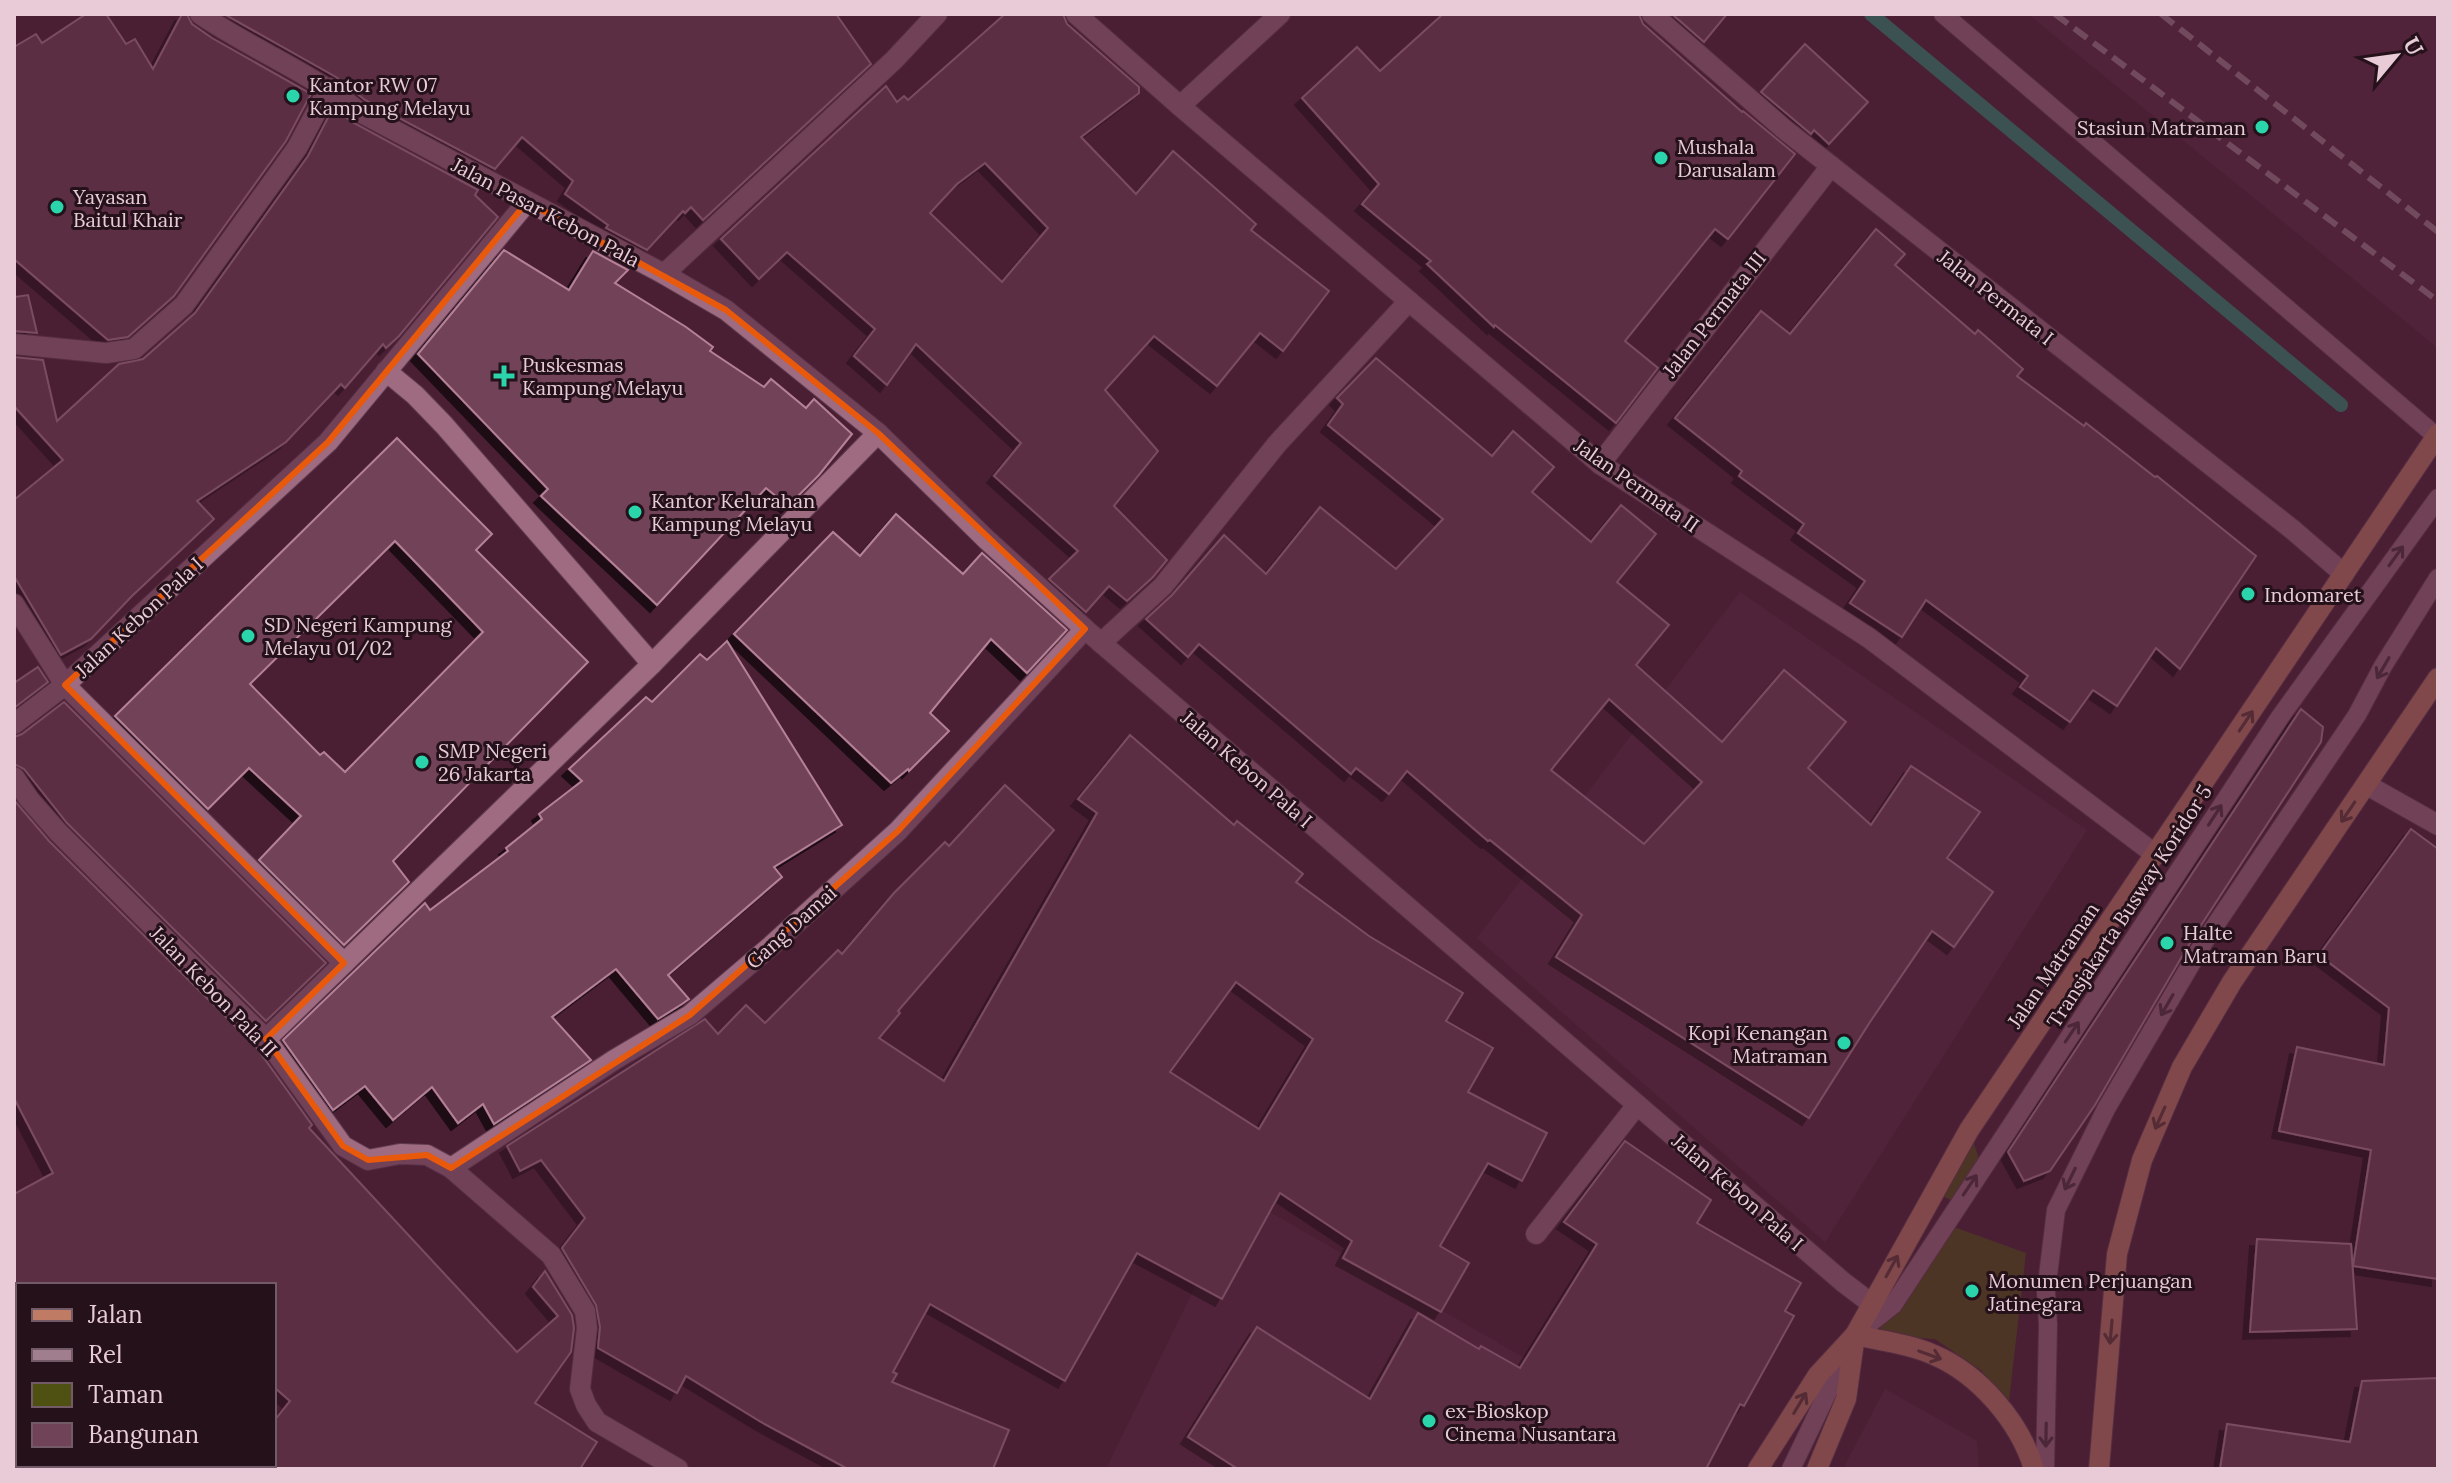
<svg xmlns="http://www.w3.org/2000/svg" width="2452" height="1483" viewBox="0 0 2452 1483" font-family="Lora,serif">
<defs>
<filter id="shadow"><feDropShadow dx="-7" dy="7" stdDeviation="0" flood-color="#0009"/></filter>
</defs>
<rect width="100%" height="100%" fill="#4a1f34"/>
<!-- built -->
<g fill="#5a2840">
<path d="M2028,14H2438V348Z"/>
<path d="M1740,592L2087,830L1825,1242L1477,938Z"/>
<path d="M1240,1195L1584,1392L1543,1469H1106Z"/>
<path d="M1885,1389L1977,1441L1979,1469H1843Z"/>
</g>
<!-- park -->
<g fill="#4f5112">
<path d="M1969,1130L1982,1167L1958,1203L1933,1192Z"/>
<path d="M1951,1226L2026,1253L2007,1418L1982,1371L1935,1339L1873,1335L1903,1304Z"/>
</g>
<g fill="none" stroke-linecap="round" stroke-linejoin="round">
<!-- stream -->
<path stroke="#2a8e74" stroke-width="14" d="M1871,14L2341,405"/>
</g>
<!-- building -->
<g fill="#714358" stroke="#b58197" stroke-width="2" fill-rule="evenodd" filter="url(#shadow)">
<path d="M86,14H106L126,44L135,39L153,69L182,14H187L192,24L212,38L311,94L286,141L174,296L128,337L108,340L14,259V47L36,34L42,43Z"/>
<path d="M224,14H836L871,64L703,220L691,207L685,213L683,211L647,250L606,228L608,225L565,194L573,181L522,137L495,169L365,100L336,77Z"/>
<path d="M1005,14H1063L1067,24L1139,87V93L1081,137L1136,194L1173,151L1256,224L1251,230L1329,291L1283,351L1260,333L1217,386L1154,336L1105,390L1158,451L1114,506L1167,560L1153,577L1127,601L1109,586L1086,612L1049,579L1078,551L994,476L1021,443L916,344L887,385L854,356L875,329L787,252L759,279L721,239L886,86L897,102L904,96L908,100ZM985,163L1048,228L1002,282L930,213L957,184Z"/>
<path d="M1443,14H1639L1643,24L1742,112L1743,111L1795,154L1728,239L1715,229L1625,341L1658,368L1616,423L1495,325L1494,327L1427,264L1431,261L1362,204L1379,184L1302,98L1357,47L1380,71Z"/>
<path d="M1672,14H1727L1704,42Z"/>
<path d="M1805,44L1868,102L1829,144L1814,130L1811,134L1761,92Z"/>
<path d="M333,108L352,122L478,190L475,195L498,217L399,336L386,348L383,344L345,388L341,384L286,442L197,501L214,519L132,596L91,639L61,655L14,576V500L63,460L14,406V357L43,360L57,421L119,364L143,359L195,313L308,156Z"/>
<path d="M1876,229L1905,254L1895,265L1975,334L1978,330L2023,369L2017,376L2084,426L2086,423L2155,477L2157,476L2256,556L2180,669L2156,648L2117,706L2093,690L2070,722L2020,687L2028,676L1926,600L1902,637L1850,603L1865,581L1798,533L1804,524L1739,476L1742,471L1675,418L1761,311L1790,334Z"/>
<path d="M504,250L569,290L593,251L628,270L615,283L686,327L713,347L710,351L764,387L771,379L806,408L814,399L852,434L819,475L788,506L766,488L657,605L541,496L548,489L418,354Z"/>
<path d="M28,295L37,333L14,331V297Z"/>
<path d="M1376,358L1492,456L1513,431L1554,467L1532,492L1591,542L1621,505L1656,534L1617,582L1669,625L1636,665L1722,742L1784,670L1846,722L1808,768L1871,825L1911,766L1980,812L1947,858L1993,892L1954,947L1932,931L1870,1022L1809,1118L1556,957L1582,915L1490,840L1488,841L1407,771L1389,794L1356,768L1351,774L1199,644L1188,657L1146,619L1172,595L1224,535L1266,574L1320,507L1396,569L1443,519L1328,425L1343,404L1337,398ZM1609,699L1702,782L1644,844L1551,770Z"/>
<path d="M397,438L492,534L476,550L588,662L393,861L409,882L344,945L259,860L301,816L249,768L208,809L115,716ZM395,541L483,632L345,772L324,752L320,755L250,684Z"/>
<path d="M896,514L963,574L982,553L1067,630L1027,673L991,639L930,713L949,731L909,771L908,769L891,783L734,634L833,532L860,556Z"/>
<path d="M727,641L842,825L774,867L782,877L668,975L689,999L682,1004L658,1019L616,969L552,1017L591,1060L494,1124L483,1104L458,1123L432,1087L393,1120L365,1086L333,1110L283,1040L425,903L430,910L508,851L506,848L542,819L539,814L582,781L569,769L646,697L652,702L700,654L707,660Z"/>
<path d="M38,667L48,682L14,708V683Z"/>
<path d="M64,702L326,963L266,1021L67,823L24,769L14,764V737L22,734Z"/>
<path d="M2301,709L2323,727L2321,742L2194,936L2095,1105L2050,1171L2024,1181L2008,1152Z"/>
<path d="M1130,735L1234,825L1237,821L1303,874L1296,882L1369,936L1463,993L1446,1021L1493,1048L1468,1092L1547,1133L1522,1181L1488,1163L1440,1246L1469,1263L1441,1312L1343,1258L1352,1241L1280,1193L1222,1299L1137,1253L1065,1381L930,1304L893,1372L897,1374L892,1382L1009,1430L993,1469H848L761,1422L686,1376L677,1393L598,1348L600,1327L596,1305L562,1248L585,1218L541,1160L520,1171L507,1146L705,1019L718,1034L746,1005L765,1023L838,950L842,954L894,893L945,842L949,846L1005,785L1054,830L898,1011L900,1013L879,1038L944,1081L1097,813L1078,799ZM1236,982L1313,1039L1259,1129L1170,1072Z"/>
<path d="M14,800L49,841L256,1047L312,1125L309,1128L517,1352L558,1316L533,1287L545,1271L572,1315L574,1328L571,1352L535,1403L597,1442L580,1469H274V1421L290,1401L274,1387V1285H14V1194L53,1173L14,1098Z"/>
<path d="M2411,829L2438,849V1279L2353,1266L2371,1150L2279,1131L2297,1047L2384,1065L2389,1008L2319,955Z"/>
<path d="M1625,1141L1711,1200L1697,1223L1801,1283L1785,1311L1794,1316L1744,1406L1740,1404L1706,1469H1238L1188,1437L1257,1327L1370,1399L1418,1313L1479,1349L1481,1346L1520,1368L1597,1244L1564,1222Z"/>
<path d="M2257,1239L2351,1244L2357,1329L2250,1332Z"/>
<path d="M2438,1378V1469H2220L2227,1424L2350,1442L2362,1381Z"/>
</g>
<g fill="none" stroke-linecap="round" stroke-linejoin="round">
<!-- service casing -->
<g stroke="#623d50" stroke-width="20">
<g id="service">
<path d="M1943,14L2436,436"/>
<path d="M1791,1469L1855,1335L1893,1305L2280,717L2438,498"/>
<path d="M2045,1469L2048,1324L2046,1292L2056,1210L2106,1109L2204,942L2357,715L2383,666L2438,578"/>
</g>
</g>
<!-- minor casing -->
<g stroke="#623d50" stroke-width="22">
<g id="minor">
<path d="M200,14C251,49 310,72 358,111L664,274L726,310L878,433L986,539L1085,629L1843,1282L1872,1304"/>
<path d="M1076,14L1180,106L1600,464L1869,638L2156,855"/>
<path d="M1652,14L1784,129L2293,530L2344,574"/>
<path d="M1180,106L1280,14"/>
<path d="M664,274L894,60L937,14"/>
<path d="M14,344L106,353L134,349L184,305L297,148L329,88"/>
<path d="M386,371L415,395L444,425L652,664"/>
<path d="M1600,464L1831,166"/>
<path d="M14,604L65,685L344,963"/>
<path d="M1101,643L1163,586L1277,444L1409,301"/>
<path d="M14,724L65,685L328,442L527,202"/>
<path d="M14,777L29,799L58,832L266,1039L343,1146L368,1160L400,1154L427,1155L451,1168L551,1255L585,1311L587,1328L580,1389L586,1405L597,1422L678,1469"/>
<path d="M2367,785L2438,825"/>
<path d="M266,1039L652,664L878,433"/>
<path d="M451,1168L614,1060L690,1015L771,946L898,831L1085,629"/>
<path d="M1536,1234L1637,1105"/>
</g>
</g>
<!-- primary casing -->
<g stroke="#623d50" stroke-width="22">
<g id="primary">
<path d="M1855,1335C1881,1341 1910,1344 1934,1355C1979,1374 2020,1422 2034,1469"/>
<path d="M1758,1469L1818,1375L1855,1335L1969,1130L2438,434"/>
<path d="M1817,1469L1846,1399L1855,1335"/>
<path d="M2099,1469L2117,1254L2142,1160L2182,1067L2232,982L2438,678"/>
</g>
</g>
<!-- service -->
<use href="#service" stroke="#9e6b81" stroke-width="18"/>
<!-- minor -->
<use href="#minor" stroke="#9e6b81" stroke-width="20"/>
<!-- primary -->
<use href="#primary" stroke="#c07b65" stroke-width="20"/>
<!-- rail -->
<g stroke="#a17e8e" stroke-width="6" stroke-dasharray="16 8" stroke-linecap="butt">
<path d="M2055,14L2438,301"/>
<path d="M2161,14L2438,232"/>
</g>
</g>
<!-- one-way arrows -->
<defs><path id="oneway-shaft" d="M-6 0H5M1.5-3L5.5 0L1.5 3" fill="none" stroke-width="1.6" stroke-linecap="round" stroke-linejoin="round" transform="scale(2)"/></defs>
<g stroke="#4f303e">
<use href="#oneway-shaft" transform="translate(2396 556) rotate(-54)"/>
<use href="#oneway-shaft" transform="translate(2383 668) rotate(120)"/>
<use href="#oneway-shaft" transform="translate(2215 815) rotate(-57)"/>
<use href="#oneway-shaft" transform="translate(2167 1005) rotate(120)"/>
<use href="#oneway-shaft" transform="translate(2072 1032) rotate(-56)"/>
<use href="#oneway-shaft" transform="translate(2070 1179) rotate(116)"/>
<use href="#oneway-shaft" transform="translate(1970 1185) rotate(-56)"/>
<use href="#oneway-shaft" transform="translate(2046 1435) rotate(91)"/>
</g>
<g stroke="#623b38">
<use href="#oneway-shaft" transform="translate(2246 721) rotate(-56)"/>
<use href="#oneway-shaft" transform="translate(2348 812) rotate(124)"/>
<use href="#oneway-shaft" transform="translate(2160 1118) rotate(114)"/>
<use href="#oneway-shaft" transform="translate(1892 1266) rotate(-61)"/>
<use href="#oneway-shaft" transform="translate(2111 1332) rotate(95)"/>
<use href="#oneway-shaft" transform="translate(1930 1355) rotate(20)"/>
<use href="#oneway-shaft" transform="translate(1800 1403) rotate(-59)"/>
</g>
<!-- marked area -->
<path d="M0 0H2452V1483H0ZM527,202L726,310L878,433L1085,629L898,831L690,1015L451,1168L427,1155L368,1160L343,1146L266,1039L344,963L65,685L328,442Z" fill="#4a1f34" fill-opacity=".55" fill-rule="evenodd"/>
<path fill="none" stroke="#e8590c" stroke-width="6" stroke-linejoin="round" d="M527,202L726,310L878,433L1085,629L898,831L690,1015L451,1168L427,1155L368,1160L343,1146L266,1039L344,963L65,685L328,442Z"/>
<!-- markers -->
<g fill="#2ad5ac" stroke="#24111a" stroke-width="3">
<circle cx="293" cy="96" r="8"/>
<circle cx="2262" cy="127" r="8"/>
<circle cx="1661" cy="158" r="8"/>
<circle cx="57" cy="207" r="8"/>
<path d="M500 364h8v8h8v8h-8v8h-8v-8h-8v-8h8z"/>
<circle cx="635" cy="512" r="8"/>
<circle cx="2248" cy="594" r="8"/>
<circle cx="248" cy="636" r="8"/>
<circle cx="422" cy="762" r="8"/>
<circle cx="2167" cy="943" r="8"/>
<circle cx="1844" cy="1043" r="8"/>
<circle cx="1972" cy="1291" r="8"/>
<circle cx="1429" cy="1421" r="8"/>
</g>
<g text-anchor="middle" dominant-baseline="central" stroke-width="6" stroke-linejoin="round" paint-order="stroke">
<!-- poi labels -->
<g font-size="20" fill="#e8cbd7" stroke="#24111a" text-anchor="start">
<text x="309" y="84">Kantor RW 07<tspan x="309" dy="23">Kampung Melayu</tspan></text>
<text x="2246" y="127" text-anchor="end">Stasiun Matraman</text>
<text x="1677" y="146">Mushala<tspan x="1677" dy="23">Darusalam</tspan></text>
<text x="73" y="196">Yayasan<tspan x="73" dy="23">Baitul Khair</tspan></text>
<text x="522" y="364">Puskesmas<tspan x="522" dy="23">Kampung Melayu</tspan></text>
<text x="651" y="500">Kantor Kelurahan<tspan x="651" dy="23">Kampung Melayu</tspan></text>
<text x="2264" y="594">Indomaret</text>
<text x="264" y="624">SD Negeri Kampung<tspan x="264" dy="23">Melayu 01/02</tspan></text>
<text x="438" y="750">SMP Negeri<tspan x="438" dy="23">26 Jakarta</tspan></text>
<text x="2183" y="932">Halte<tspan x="2183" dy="23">Matraman Baru</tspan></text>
<text x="1828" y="1032" text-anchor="end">Kopi Kenangan<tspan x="1828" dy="23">Matraman</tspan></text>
<text x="1988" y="1280">Monumen Perjuangan<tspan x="1988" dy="23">Jatinegara</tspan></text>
<text x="1445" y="1410">ex-Bioskop<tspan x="1445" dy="23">Cinema Nusantara</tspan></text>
</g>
<!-- street labels -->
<g font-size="20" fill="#e8cbd7" stroke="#24111a">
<text transform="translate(546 212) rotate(28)">Jalan Pasar Kebon Pala</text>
<text transform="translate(1996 297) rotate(38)">Jalan Permata I</text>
<text transform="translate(1714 314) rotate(-52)">Jalan Permata III</text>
<text transform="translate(1637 485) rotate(35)">Jalan Permata II</text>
<text transform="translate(139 617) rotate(-43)">Jalan Kebon Pala I</text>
<text transform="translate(1247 769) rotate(41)">Jalan Kebon Pala I</text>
<text transform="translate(2129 906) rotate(-57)">Transjakarta Busway Koridor 5</text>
<text transform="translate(791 927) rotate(-42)">Gang Damai</text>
<text transform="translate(2053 965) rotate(-56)">Jalan Matraman</text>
<text transform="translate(214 991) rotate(46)">Jalan Kebon Pala II</text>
<text transform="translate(1738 1192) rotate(41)">Jalan Kebon Pala I</text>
</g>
</g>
<!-- border -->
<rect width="2452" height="1483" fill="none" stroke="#e8cbd7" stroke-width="32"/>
<!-- legend -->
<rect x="16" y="1283" width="260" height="184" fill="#24111a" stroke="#725b66" stroke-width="2"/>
<rect x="32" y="1309" width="40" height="12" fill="#c07b65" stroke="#725b66" stroke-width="2"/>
<text x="88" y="1323" font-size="24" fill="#e8cbd7">Jalan</text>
<rect x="32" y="1349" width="40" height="12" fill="#a17e8e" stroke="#725b66" stroke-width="2"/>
<text x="88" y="1363" font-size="24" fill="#e8cbd7">Rel</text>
<rect x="32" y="1383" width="40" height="24" fill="#4f5112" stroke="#725b66" stroke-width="2"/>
<text x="88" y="1403" font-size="24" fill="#e8cbd7">Taman</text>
<rect x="32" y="1423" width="40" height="24" fill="#714358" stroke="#725b66" stroke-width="2"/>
<text x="88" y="1443" font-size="24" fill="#e8cbd7">Bangunan</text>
<!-- north arrow -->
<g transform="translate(2396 56) rotate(61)" stroke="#24111a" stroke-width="6" paint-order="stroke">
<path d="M0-6L14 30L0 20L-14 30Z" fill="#e8cbd7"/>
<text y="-12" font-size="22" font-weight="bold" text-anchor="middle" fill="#e8cbd7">U</text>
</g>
</svg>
